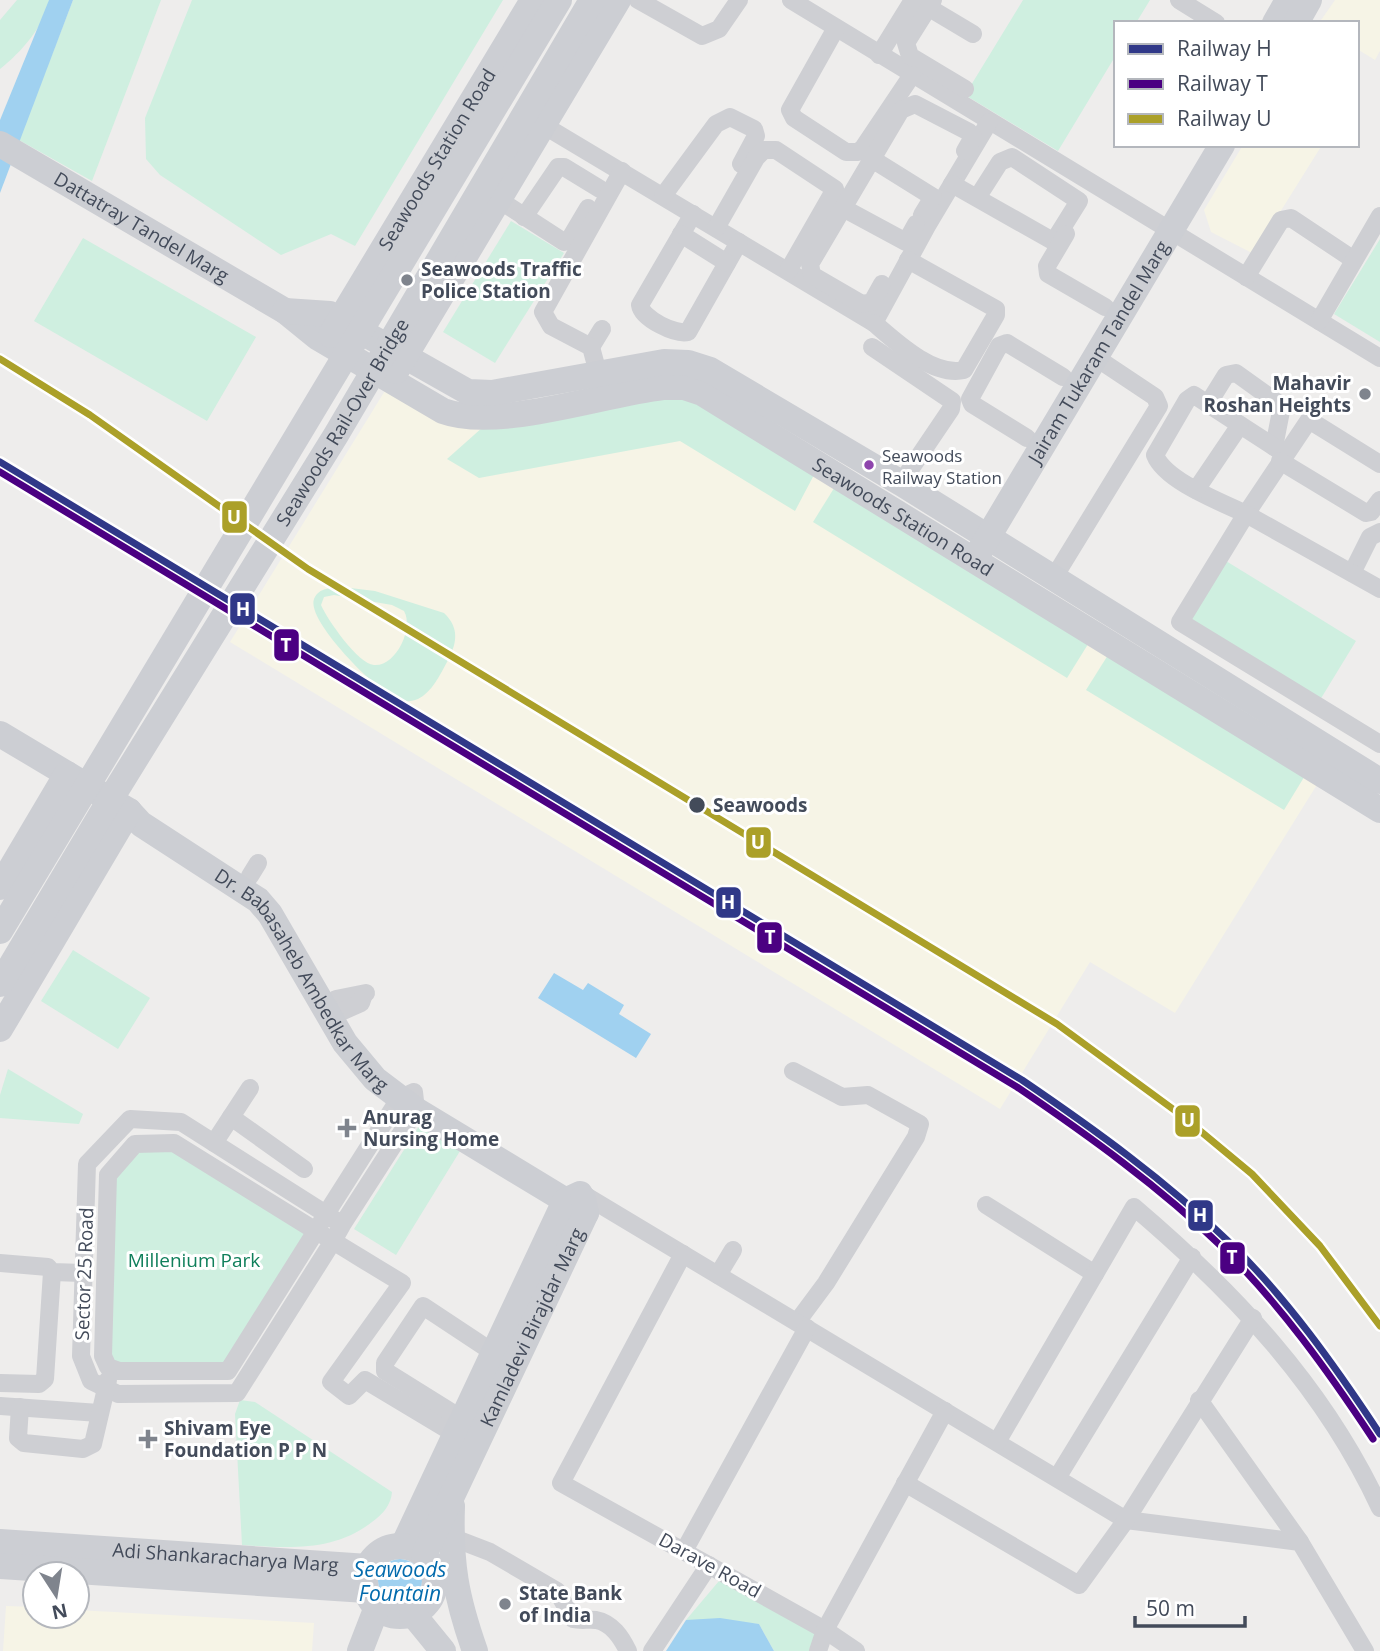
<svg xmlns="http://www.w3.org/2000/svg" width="1380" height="1651" viewBox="0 0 1380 1651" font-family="'Open Sans',sans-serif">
<rect width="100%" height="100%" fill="#eeedec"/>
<!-- commercial -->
<g fill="#f6f4e6">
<path d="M1335,0H1380V51L1375,60L1357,49V23H1319Z"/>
<path d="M1243,145H1322L1254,254L1211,232L1204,210Z"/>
<path d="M391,381L443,411L663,387L1323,775L1175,1013L1090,962L1000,1109L230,642Z"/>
<path d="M6,1606L35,1607V1616H77V1610L314,1623L312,1651H3Z"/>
</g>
<!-- green -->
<g fill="#cfefe0" fill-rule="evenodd">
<path d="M17,0H49C44,27 21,52 0,69V20Z"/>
<path d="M73,0H161L92,181L19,140Z"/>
<path d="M192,0H503L355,246L331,234L281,255L160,175L146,159L145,118Z"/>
<path d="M1023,0H1150L1136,23H1116V55L1058,151L965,95Z"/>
<path d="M511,221L564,253L495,363L443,332Z"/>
<path d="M83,238L256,337L207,421L34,321Z"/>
<path d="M1380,239V342L1334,314Z"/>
<path d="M683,395L815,473L795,511L680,441L479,478L447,459L483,427Z"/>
<path d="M836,485L1090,641L1067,678L813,522Z"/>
<path d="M1226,561L1356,641L1320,700L1189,621Z"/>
<path d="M342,587L375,591L444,613C460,628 457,644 447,662C440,675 432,692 418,699C411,702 403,702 397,700C377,691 306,621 314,599C319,587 332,588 342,587ZM334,595L392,605L404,611C414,628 396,667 374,665C358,664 327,619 321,605L324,597Z"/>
<path d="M1108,655L1306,774L1284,810L1086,690Z"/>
<path d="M73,950L150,998L118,1049L41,1001Z"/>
<path d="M8,1069L83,1114L79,1124L0,1118V1095Z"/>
<path d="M419,1126L460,1151L396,1255L354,1229Z"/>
<path d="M137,1151H174L306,1233L224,1364H120L113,1362L110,1355L115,1178Z"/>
<path d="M240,1400L255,1402L392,1492C391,1505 383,1514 372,1522C334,1552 288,1548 242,1545L235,1414Z"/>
<path d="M719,1581L792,1611L820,1627L813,1651H774L759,1624L686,1620Z"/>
</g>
<!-- water -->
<g fill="#a0d1f0">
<path d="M49,0H73L0,193V120Z"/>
<path d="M554,973L583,990L588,983L624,1005L619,1014L651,1034L636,1058L538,998Z"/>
<circle cx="400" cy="1581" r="22"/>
<path d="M720,1618L759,1624L774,1651H666L686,1620Z"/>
</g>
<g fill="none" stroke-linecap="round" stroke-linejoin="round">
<!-- street -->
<g stroke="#cecfd3" stroke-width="18">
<path d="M638,0L702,36L719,29L739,0"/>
<path d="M791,0L1380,358"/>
<path d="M916,0L973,34"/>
<path d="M933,0L906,43L910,56L965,89"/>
<path d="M1179,0L1216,23"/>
<path d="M836,28L790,110L794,118L846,152H858L863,148L912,75"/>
<path d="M879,55L913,0"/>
<path d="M543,125L874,323L927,226L989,122"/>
<path d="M872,159L933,197L922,215"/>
<path d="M952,184L1051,240L1054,241L1079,201L1012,157L1000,162L977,198"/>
<path d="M663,196L716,124L730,117L754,129L756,136L741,164"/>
<path d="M499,200L564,242L569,240L588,208"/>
<path d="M843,208L906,242L916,224"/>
<path d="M693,214L640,305C642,319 676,335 688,332L739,242"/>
<path d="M524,217L558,167H564L600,189"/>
<path d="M716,228L756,158L764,150H776L835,189L788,271"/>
<path d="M681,234L727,263"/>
<path d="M1066,234L1047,266L1048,274L1105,307"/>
<path d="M1246,277L1281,220L1291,218L1354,260"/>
<path d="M882,284L872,302L862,304L812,275L810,264L901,110L915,104L969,132L973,137L965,151"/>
<path d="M1319,321L1380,216"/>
<path d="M874,323C896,342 933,377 964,370L996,315V309L908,260"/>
<path d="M591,347L602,329"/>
<path d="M872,347L952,401L951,409L901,483"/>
<path d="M598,373L591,347L551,326L543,312L622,171"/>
<path d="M1208,404L1226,375L1236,373L1282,406L1274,447"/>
<path d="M1027,438L972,404L970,399L999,346L1007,343L1063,377"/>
<path d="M1285,454L1194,395L1187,400L1155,455C1165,481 1221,502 1246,514L1309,420L1380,464"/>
<path d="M1280,461L1366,513L1371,512L1380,500"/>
<path d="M1196,490L1240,425"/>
<path d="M1352,573L1370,537L1380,532"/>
<path d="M1053,579L1159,406L1155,397L1095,357"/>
<path d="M1380,589L1246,514L1180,622L1380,744"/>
<path d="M250,876L258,863"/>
<path d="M336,999L366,993"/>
<path d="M343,1011L361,1003L364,994"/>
<path d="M793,1071L842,1097L868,1095L920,1124L916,1137L826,1283L797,1322"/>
<path d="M231,1117L304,1169"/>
<path d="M214,1143L250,1088"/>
<path d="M581,1193L1126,1520L1300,1542L1365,1651"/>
<path d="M986,1205L1095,1274"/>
<path d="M342,1225L326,1214L181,1122L130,1119L87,1164L81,1356L91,1381L118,1394L237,1393L333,1241L342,1225L416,1110L414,1092L399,1099L326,1214L316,1231L228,1371H119L108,1367L103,1356L108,1175L135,1144L174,1143L316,1231C345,1248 373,1266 402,1283L331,1382L349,1396L365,1380L455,1434"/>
<path d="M683,1254L561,1483L825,1630L856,1651"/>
<path d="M0,1263L48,1267L52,1272L83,1273"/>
<path d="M718,1275L733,1250"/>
<path d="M0,1383L39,1384L45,1379L52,1272"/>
<path d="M1199,1400L1300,1542"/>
<path d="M0,1406L99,1413"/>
<path d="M20,1407L18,1438L24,1443L83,1449L93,1444L108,1380"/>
<path d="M462,1419L385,1371V1363L423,1306L494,1353"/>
<path d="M997,1442L1134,1207C1234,1292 1324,1387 1380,1508"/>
<path d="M1057,1478L1192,1257"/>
<path d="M905,1483L1079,1585L1126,1520L1253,1318"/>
<path d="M451,1537L490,1552L557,1591L573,1619C581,1621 588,1619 596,1620C612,1623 621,1637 628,1651"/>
<path d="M684,1551L807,1328"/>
<path d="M652,1651L709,1565"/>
<path d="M818,1651L825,1630L945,1411"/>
</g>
<!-- secondary -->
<g stroke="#ccced3" stroke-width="26">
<path d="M1275,23L1288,0"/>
<path d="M1296,23L1309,0"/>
<path id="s1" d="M0,144L285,311L317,337L443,411C498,431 602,394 663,387H684L702,393L1380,810"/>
<path d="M285,311L330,314L468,392L492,393L664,362L688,363L710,370L901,483L1380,781"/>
<path id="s2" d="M331,335L533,0"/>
<path d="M396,371L618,0"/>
<path id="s3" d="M979,552L1222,145"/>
<path id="s4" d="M0,734L129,811L141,824L258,900L270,914L345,1043L375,1079L416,1110L586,1213"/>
<path d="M0,887L67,774"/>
<path d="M0,1029L129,811"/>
<path d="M452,1506C450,1564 456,1597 475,1651"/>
<path id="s5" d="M0,1542L368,1567"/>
<path d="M403,1546L565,1201L580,1194"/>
<circle cx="400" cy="1581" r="35"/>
<path id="s6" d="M424,1555L586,1213L583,1198"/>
<path d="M0,1566L366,1590"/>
<path d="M412,1613L443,1651"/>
<path d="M360,1651L377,1607"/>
</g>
<!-- secondary-bridge -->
<g stroke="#ccced3" stroke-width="26">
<path d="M0,931L559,0"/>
<path id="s7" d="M0,984L110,800L336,435L592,0"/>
</g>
<!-- rail-1 casing -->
<g stroke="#fff" stroke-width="12">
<path id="rail-1" d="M0,462L1022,1080C1094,1129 1165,1180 1228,1241C1287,1298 1335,1366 1380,1434"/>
</g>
<!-- rail-2 casing -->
<g stroke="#fff" stroke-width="12">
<path id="rail-2" d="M0,472L1017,1087C1089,1136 1160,1187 1222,1247C1280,1304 1328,1371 1373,1439"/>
</g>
<!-- rail-3 casing -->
<g stroke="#fff" stroke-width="12">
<path id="rail-3" d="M0,359L90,415L308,569L1057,1024L1181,1115L1252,1174L1320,1246L1380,1326"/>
</g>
<!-- rail-1 -->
<use href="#rail-1" stroke="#303888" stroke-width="7"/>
<!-- rail-2 -->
<use href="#rail-2" stroke="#4b0082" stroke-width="7"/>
<!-- rail-3 -->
<use href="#rail-3" stroke="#aba029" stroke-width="7"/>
</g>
<!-- markers -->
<g fill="#7f848d" stroke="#fff" stroke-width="2.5">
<circle cx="407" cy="280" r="7"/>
<circle cx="1365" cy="394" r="7"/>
<path d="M343.5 1117.5h7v7h7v7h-7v7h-7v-7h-7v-7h7z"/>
<path d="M144.5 1428.5h7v7h7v7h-7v7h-7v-7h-7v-7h7z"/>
<circle cx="505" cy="1604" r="7"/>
</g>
<circle fill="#8e44ad" stroke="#fff" stroke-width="2.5" cx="869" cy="465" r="6"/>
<circle fill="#434b5a" stroke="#fff" stroke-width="2.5" cx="697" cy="805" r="9"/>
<g text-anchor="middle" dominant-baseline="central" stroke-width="6" stroke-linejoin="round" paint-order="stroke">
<!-- bus labels -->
<g font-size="17" fill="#434b5a" stroke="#fff" text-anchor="start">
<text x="882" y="455">Seawoods<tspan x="882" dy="22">Railway Station</tspan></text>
</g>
<!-- street labels -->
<g font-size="19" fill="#434b5a" stroke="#fff">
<text stroke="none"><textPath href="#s2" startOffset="205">Seawoods Station Road</textPath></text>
<text stroke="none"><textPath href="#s1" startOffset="164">Dattatray Tandel Marg</textPath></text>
<text stroke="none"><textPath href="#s3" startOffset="233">Jairam Tukaram Tandel Marg</textPath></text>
<text stroke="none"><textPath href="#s7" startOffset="658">Seawoods Rail-Over Bridge</textPath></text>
<text stroke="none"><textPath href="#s1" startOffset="1017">Seawoods Station Road</textPath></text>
<text stroke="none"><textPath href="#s4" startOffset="397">Dr. Babasaheb Ambedkar Marg</textPath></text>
<text transform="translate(84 1274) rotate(-88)">Sector 25 Road</text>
<text stroke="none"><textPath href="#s6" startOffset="252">Kamladevi Birajdar Marg</textPath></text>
<text stroke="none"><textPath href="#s5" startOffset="226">Adi Shankaracharya Marg</textPath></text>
<text transform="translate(710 1565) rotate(29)">Darave Road</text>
</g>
<!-- poi labels -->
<g font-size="19" font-weight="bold" fill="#434b5a" stroke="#fff" text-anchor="start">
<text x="421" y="269">Seawoods Traffic<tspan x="421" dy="22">Police Station</tspan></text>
<text x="1351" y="383" text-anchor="end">Mahavir<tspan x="1351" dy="22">Roshan Heights</tspan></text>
<text x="363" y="1117">Anurag<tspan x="363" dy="22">Nursing Home</tspan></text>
<text x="164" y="1428">Shivam Eye<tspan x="164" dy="22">Foundation P P N</tspan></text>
<text x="519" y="1593">State Bank<tspan x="519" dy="22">of India</tspan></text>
</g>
<!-- stop labels -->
<g font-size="19" font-weight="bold" fill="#434b5a" stroke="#fff" text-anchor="start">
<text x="713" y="805">Seawoods</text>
</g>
<!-- park labels -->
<g font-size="19" fill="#107f5b" stroke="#fff">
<text x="194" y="1260">Millenium Park</text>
</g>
<!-- water labels -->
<g font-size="21" font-style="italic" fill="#036bad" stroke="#fff">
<text x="400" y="1569">Seawoods<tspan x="400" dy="24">Fountain</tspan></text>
</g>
</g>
<g stroke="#fff" stroke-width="2.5">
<rect x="221" y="500" width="27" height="34" rx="7" fill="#aba029"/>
<rect x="229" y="592" width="27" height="34" rx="7" fill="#303888"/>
<rect x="273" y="628" width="27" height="34" rx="7" fill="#4b0082"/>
<rect x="745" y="826" width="27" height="33" rx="7" fill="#aba029"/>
<rect x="715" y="886" width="27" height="33" rx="7" fill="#303888"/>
<rect x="756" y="921" width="27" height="33" rx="7" fill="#4b0082"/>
<rect x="1174" y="1104" width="27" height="34" rx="7" fill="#aba029"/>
<rect x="1187" y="1199" width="27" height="33" rx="7" fill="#303888"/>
<rect x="1219" y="1241" width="27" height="34" rx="7" fill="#4b0082"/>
</g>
<g font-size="19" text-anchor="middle" font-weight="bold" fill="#fff">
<text x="234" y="524">U</text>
<text x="243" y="616">H</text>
<text x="286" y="652">T</text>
<text x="758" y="849">U</text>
<text x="728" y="909">H</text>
<text x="770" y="944">T</text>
<text x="1188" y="1127">U</text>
<text x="1200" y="1222">H</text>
<text x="1232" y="1264">T</text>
</g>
<!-- legend -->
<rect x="1114" y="21" width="245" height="126" fill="#ffffff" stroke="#b4b7bd" stroke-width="2"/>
<rect x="1128" y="44" width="35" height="10" fill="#303888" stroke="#b4b7bd" stroke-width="2"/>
<text x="1177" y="56" font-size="21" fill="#434b5a">Railway H</text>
<rect x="1128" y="79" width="35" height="10" fill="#4b0082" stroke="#b4b7bd" stroke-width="2"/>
<text x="1177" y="91" font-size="21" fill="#434b5a">Railway T</text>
<rect x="1128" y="114" width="35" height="10" fill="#aba029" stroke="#b4b7bd" stroke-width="2"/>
<text x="1177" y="126" font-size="21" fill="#434b5a">Railway U</text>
<!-- north arrow -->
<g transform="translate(56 1595) rotate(168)"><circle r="33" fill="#ffffff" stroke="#b4b7bd" stroke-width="2"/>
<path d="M0-5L12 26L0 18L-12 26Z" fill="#7f848d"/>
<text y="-10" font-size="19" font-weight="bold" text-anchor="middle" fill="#434b5a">N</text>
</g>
<!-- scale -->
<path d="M1135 1616v10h110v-10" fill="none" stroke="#434b5a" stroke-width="3.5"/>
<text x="1146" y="1616" font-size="21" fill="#434b5a" stroke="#ffffff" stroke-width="5" paint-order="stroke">50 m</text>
</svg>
